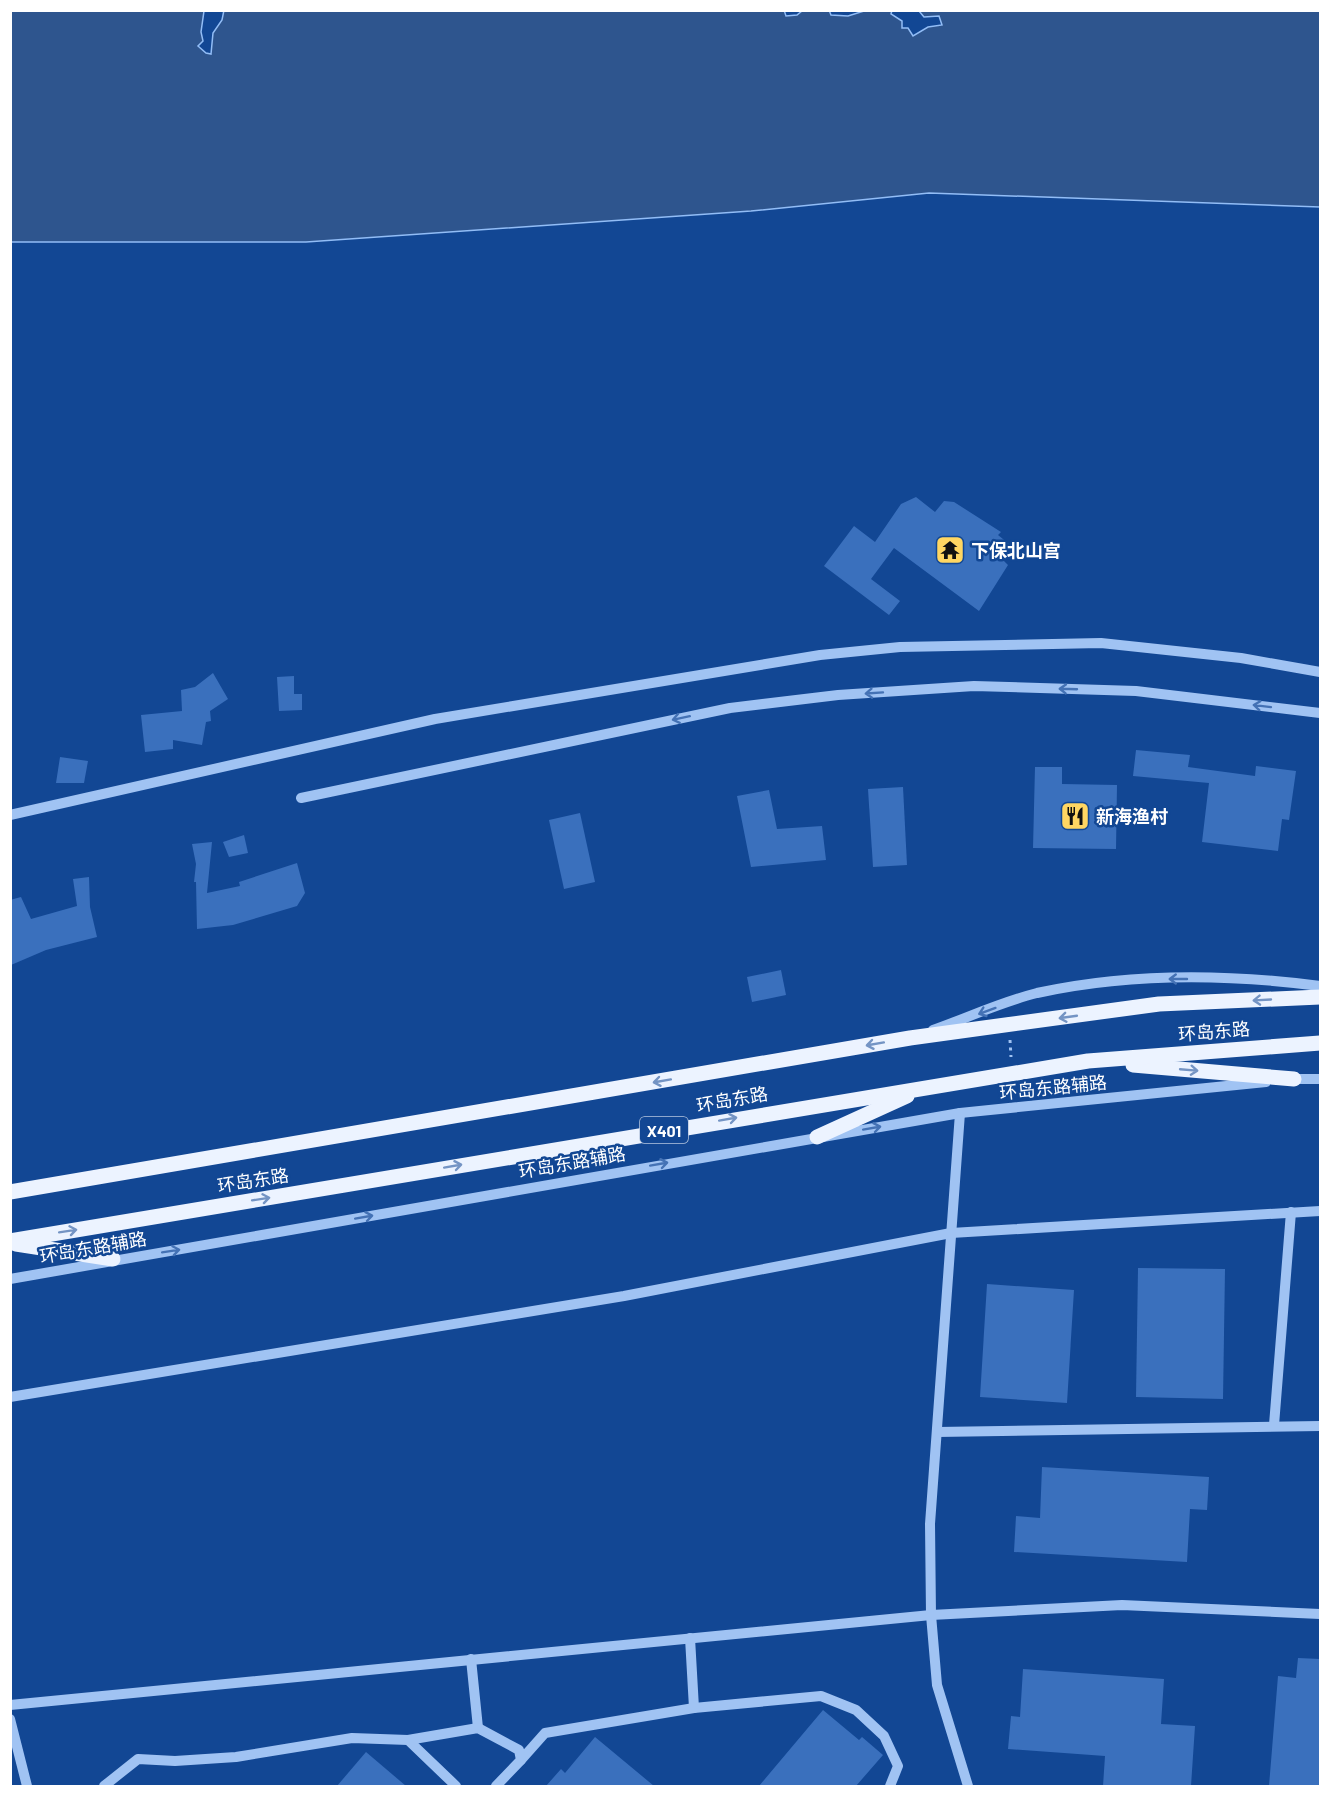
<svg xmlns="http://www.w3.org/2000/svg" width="1331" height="1797" viewBox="0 0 1331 1797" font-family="Barlow,'Noto Sans SC',sans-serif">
<rect width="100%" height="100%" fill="#124794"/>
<!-- water -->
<path fill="#2e558e" stroke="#92bdf6" stroke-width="1.5" d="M224,10H784L786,16L797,15L802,11L829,10L831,15L848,16L864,11L892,10L891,14L902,21V28H908L913,36L928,27L942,25L939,16L924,17L919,11H1320V207L929,193L751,211L306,242H11V11H204L201,32L203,41L198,46L206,53L211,54L213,33L222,20Z"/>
<!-- building -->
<g fill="#3a70bd">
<path d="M916,497L935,512L944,501L954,502L1001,532L998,535L1009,544L999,556L1008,565L979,611L894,548L871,579L900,601L889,615L824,566L854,526L875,542L901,504Z"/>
<path d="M213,673L228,699L210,711L211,721L206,722L202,745L173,740V749L145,752L141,715L182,711L181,690L195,687Z"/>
<path d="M294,676V694H302V710L279,711L277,677Z"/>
<path d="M1136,750L1190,755L1188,767L1255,776L1256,766L1296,771L1289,820L1282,819L1278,851L1202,842L1209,783L1133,776Z"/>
<path d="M60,757L88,761L84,783H56Z"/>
<path d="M1035,767H1062V784L1117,785L1116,849L1033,848Z"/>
<path d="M903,787L907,865L873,867L868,789Z"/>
<path d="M769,790L777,829L822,826L826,860L751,867L737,796Z"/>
<path d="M580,813L595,882L564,889L549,820Z"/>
<path d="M244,835L248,853L229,857L223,842Z"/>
<path d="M212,842L207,893L240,886L239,882L297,863L305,893L297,906L233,925L197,929L196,882H194L196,864L192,844Z"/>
<path d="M89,877L90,907L97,937L46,950L11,965L10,900L21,897L31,919L77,906L73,879Z"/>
<path d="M781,970L786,995L752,1002L747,977Z"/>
<path d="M1138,1268L1225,1269L1223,1399L1136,1397Z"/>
<path d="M987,1284L1074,1290L1067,1403L980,1397Z"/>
<path d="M1042,1467L1209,1477L1207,1510L1190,1509L1187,1562L1014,1552L1016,1516L1040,1518Z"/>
<path d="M1298,1658L1320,1659V1786H1269L1278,1676L1296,1678Z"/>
<path d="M1023,1669L1164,1679L1161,1724L1195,1726L1191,1786H1103L1105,1756L1008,1749L1011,1716L1020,1717Z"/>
<path d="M823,1710L859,1740L862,1737L883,1755L856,1786H759Z"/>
<path d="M595,1737L654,1786H546L561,1769L565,1773Z"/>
<path d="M366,1752L406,1786H337Z"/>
</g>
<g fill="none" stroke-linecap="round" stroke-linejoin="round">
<!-- path -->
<path stroke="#a0c3f3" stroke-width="3" stroke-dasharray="3 4.5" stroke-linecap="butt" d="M1010,1040L1011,1057"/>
<!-- minor -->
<g stroke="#a0c3f3" stroke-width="10">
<path d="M301,798L730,708L838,695L974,686L1136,691L1320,713"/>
<path d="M10,815L435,719L820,655L900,647L1101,643L1241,658L1320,672"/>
<path d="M933,1030C967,1018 1001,1002 1037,993C1128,973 1228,974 1320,986"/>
<path d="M1288,1079H1320"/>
<path d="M960,1113L930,1524L931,1615L937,1685L968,1786"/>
<path d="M10,1279L960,1113L1266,1082"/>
<path d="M10,1397L624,1296L951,1233L1320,1211"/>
<path d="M1274,1425L1291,1212"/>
<path d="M937,1432L1320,1426"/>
<path d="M690,1638L694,1708"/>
<path d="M471,1659L478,1728"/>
<path d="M10,1705L931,1615L1122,1605L1320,1614"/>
<path d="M10,1719L27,1786"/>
<path d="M408,1740L456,1786"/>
<path d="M521,1760L545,1733L694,1708L821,1696L856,1710L884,1736L898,1766L890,1786"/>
<path d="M104,1786L138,1759L175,1761L236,1757L352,1738L408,1740L478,1728L519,1750L521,1760L496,1786"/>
</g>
<!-- major -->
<g stroke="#ecf3ff" stroke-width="15">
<path d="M1133,1065L1294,1079"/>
<path d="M817,1137L907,1096"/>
<path d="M10,1192L910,1038L1159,1004L1320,997"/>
<path d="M10,1241L1088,1061L1320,1043"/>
<path d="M16,1244L113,1259"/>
</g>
</g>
<!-- one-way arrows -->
<defs><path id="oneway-shaft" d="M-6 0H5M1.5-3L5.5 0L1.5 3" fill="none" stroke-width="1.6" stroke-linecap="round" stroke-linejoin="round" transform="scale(1.5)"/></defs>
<g stroke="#4472b5">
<use href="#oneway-shaft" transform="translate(1068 689) rotate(-178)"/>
<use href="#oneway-shaft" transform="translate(874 693) rotate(176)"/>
<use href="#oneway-shaft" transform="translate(1262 706) rotate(-173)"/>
<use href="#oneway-shaft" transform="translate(681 718) rotate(168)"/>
<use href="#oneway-shaft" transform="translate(1178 979) rotate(-180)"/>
<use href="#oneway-shaft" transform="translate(987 1011) rotate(160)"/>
<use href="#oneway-shaft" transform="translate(872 1128) rotate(-10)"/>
<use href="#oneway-shaft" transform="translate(659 1164) rotate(-10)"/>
<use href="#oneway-shaft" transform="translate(364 1217) rotate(-10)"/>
<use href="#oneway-shaft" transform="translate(171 1251) rotate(-9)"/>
</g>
<g stroke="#7494c4">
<use href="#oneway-shaft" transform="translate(1262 1000) rotate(177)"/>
<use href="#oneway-shaft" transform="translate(1068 1017) rotate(172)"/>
<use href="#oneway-shaft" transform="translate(875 1044) rotate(170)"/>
<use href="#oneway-shaft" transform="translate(1189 1070) rotate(5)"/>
<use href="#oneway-shaft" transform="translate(662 1081) rotate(170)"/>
<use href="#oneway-shaft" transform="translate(728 1119) rotate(-10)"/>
<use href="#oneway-shaft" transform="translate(453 1166) rotate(-10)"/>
<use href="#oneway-shaft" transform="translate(261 1199) rotate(-9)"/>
<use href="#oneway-shaft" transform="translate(68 1231) rotate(-9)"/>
</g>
<!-- icons -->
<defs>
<g id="temple-square" transform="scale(1.5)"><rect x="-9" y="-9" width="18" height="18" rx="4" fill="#ffd662" stroke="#124794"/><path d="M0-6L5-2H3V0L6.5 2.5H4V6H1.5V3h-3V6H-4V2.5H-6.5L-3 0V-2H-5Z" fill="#111"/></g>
<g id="restaurant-square" transform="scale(1.5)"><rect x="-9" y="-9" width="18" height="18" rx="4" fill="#ffd662" stroke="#124794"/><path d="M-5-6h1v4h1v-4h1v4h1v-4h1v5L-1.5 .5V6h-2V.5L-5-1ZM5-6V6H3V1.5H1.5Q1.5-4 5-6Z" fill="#111"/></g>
</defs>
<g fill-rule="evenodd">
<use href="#temple-square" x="950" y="550"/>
<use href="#restaurant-square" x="1075" y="816"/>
</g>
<g text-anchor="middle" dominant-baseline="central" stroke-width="5" stroke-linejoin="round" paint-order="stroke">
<!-- shield labels -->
<rect fill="#124794" stroke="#b8c8df" stroke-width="1.5" x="640" y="1117" width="48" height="26" rx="4.5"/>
<g font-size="16" font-weight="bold" fill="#fff">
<text x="664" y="1130">X401</text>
</g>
<!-- poi labels -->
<g font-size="18" font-weight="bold" fill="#fff" stroke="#124794" text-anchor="start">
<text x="971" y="550">下保北山宫</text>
<text x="1096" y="816">新海渔村</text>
</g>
<!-- street labels -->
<g font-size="18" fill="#fff" stroke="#124794">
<text transform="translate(1214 1031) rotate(-5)">环岛东路</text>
<text transform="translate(1053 1087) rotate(-6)">环岛东路辅路</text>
<text transform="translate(732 1099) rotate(-10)">环岛东路</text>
<text transform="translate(572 1162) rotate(-10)">环岛东路辅路</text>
<text transform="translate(253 1180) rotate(-9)">环岛东路</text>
<text transform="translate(93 1247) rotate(-10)">环岛东路辅路</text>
</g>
</g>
<!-- border -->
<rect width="1331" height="1797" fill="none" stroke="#ffffff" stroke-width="24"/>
</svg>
